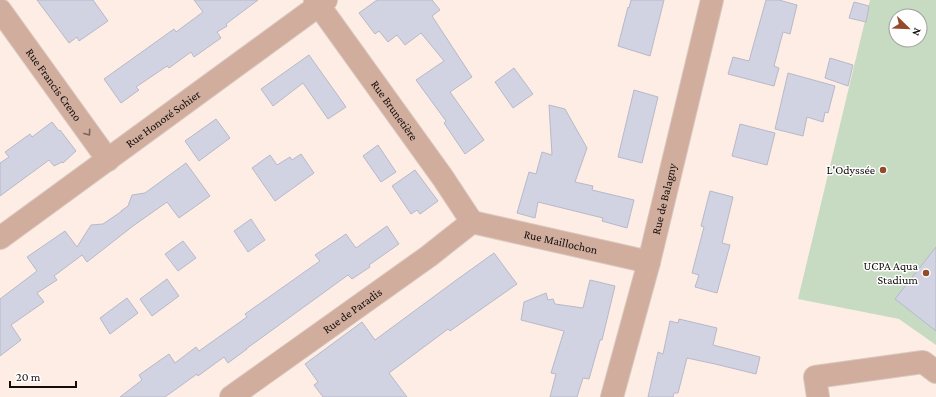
<svg xmlns="http://www.w3.org/2000/svg" width="936" height="397" viewBox="0 0 936 397" font-family="'Crimson Pro',serif">
<rect width="100%" height="100%" fill="#feede4"/>
<!-- green -->
<path fill="#c6dbc2" fill-rule="evenodd" d="M870,0H936V345L899,319L798,299ZM896,16H920V40H896Z"/>
<!-- building -->
<g fill="#d1d3e3" stroke="#b7b9c9">
<path d="M37,0H93L108,21L79,41L77,37L69,43Z"/>
<path d="M194,0H258L226,24L227,26L217,32L221,38L194,57L191,52L169,68L167,66L136,87L139,90L121,103L104,79L174,29L176,32L203,12Z"/>
<path d="M377,0H432L440,10L432,16L472,77L450,92L484,140L465,154L444,123L446,121L416,80L444,61L421,33L405,45L397,35L388,42L379,31L375,34L359,13Z"/>
<path d="M631,0H664L650,56L618,46L628,7L629,8Z"/>
<path d="M766,0H779L797,5L790,34L783,32L774,66L779,68L774,86L728,74L733,57L749,61Z"/>
<path d="M854,2L869,6L866,22L849,18Z"/>
<path d="M309,55L346,107L328,119L303,83L273,106L261,89Z"/>
<path d="M830,58L853,65L848,86L825,78Z"/>
<path d="M514,68L533,94L513,108L495,82Z"/>
<path d="M788,73L835,86L828,113L825,112L823,122L807,117L803,136L775,129Z"/>
<path d="M634,90L658,97L642,163L618,157Z"/>
<path d="M549,105L565,109L587,148L575,182L593,186L592,190L634,200L627,228L602,221L603,218L538,202L535,218L517,213L529,172L536,174L542,152L552,155Z"/>
<path d="M216,119L230,138L199,161L185,141Z"/>
<path d="M52,122L59,131L60,130L76,151L63,163L62,162L54,166L49,160L0,196V163L9,157L5,152L30,134L32,137Z"/>
<path d="M740,124L775,133L767,165L732,156Z"/>
<path d="M378,145L396,172L381,182L363,156Z"/>
<path d="M301,154L314,173L275,201L252,168L270,155L277,165L290,157L292,160Z"/>
<path d="M186,163L210,196L179,218L167,202L133,226L87,262L82,255L54,276L57,280L37,293L44,302L11,325L21,340L0,356V299L37,271L27,257L65,231L77,247L91,225L103,224L122,211H121L128,206L132,195L145,193Z"/>
<path d="M415,170L438,201L420,214L417,210L411,214L392,186Z"/>
<path d="M710,191L733,197L722,243L730,245L717,293L695,287L699,275L692,273L704,227L701,226Z"/>
<path d="M251,219L265,240L248,252L234,231Z"/>
<path d="M387,226L399,244L369,265L370,267L352,279L348,275L246,349H247L228,363L224,357L198,376L197,374L165,397H120L142,380L139,375L169,354L175,363L196,347L199,351L247,317L245,314L320,261L315,255L346,234L356,248Z"/>
<path d="M183,241L196,258L178,271L165,254Z"/>
<path d="M936,247V331L895,299Z"/>
<path d="M494,253L517,284L450,331L448,329L389,373L407,397H323L314,385L318,382L305,364L362,322L375,340L455,281Z"/>
<path d="M167,279L179,296L152,316L140,299Z"/>
<path d="M590,280L615,286L602,340H600L589,379L583,378L577,397H550L556,374L551,373L564,331L521,320L524,302L546,293L548,300L553,299L555,304L583,308Z"/>
<path d="M127,298L138,313L110,334L100,318Z"/>
<path d="M679,319L717,328L713,345L760,357L756,374L715,364L687,358L678,393H674L673,397H648L658,352L663,354L670,321L678,323Z"/>
</g>
<g fill="none" stroke-linecap="round" stroke-linejoin="round">
<!-- minor casing -->
<g stroke="#d8c9c1" stroke-width="24">
<g id="minor">
<path id="s1" d="M315,0L443,178L472,222"/>
<path id="s2" d="M0,10L108,160"/>
<path id="s3" d="M472,222L649,262"/>
<path id="s4" d="M0,238L326,0"/>
<path id="s5" d="M231,397L429,256L472,222"/>
<path id="s6" d="M612,397L649,262L712,0"/>
<path d="M818,397L815,377L923,362L936,372"/>
</g>
</g>
<!-- minor -->
<use href="#minor" stroke="#d1ad9e" stroke-width="22"/>
</g>
<!-- one-way arrows -->
<defs><path id="oneway-chevron" d="M-2-3.5L2.5 0L-2 3.5" fill="none" stroke-width="1.6" stroke-linecap="round" stroke-linejoin="round"/></defs>
<use stroke="#7b655b" href="#oneway-chevron" transform="translate(88 133) rotate(54)"/>
<!-- markers -->
<g fill="#934b29" stroke="#fefefe" stroke-width="1.5">
<circle cx="883" cy="170" r="4"/>
<circle cx="926" cy="273" r="4"/>
</g>
<g text-anchor="middle" dominant-baseline="central" stroke-width="3" stroke-linejoin="round" paint-order="stroke">
<!-- street labels -->
<g font-size="12" fill="#120d0a" stroke="#fefefe">
<text stroke="none"><textPath href="#s2" startOffset="92">Rue Francis Creno</textPath></text>
<text stroke="none"><textPath href="#s1" startOffset="136">Rue Brunetière</textPath></text>
<text stroke="none"><textPath href="#s4" startOffset="202">Rue Honoré Sohier</textPath></text>
<text stroke="none"><textPath href="#s6" startOffset="205">Rue de Balagny</textPath></text>
<text stroke="none"><textPath href="#s3" startOffset="91">Rue Maillochon</textPath></text>
<text stroke="none"><textPath href="#s5" startOffset="149">Rue de Paradis</textPath></text>
</g>
<!-- poi labels -->
<g font-size="12" fill="#120d0a" stroke="#fefefe" text-anchor="end">
<text x="875" y="170">L'Odyssée</text>
<text x="918" y="266">UCPA Aqua<tspan x="918" dy="14">Stadium</tspan></text>
</g>
</g>
<!-- north arrow -->
<g transform="translate(908 28) rotate(113)"><circle r="19" fill="#fefefe" stroke="#a09e9c"/>
<path d="M0-3L7 15L0 10L-7 15Z" fill="#934b29"/>
<text y="-6" font-size="11" font-weight="bold" text-anchor="middle" fill="#120d0a">N</text>
</g>
<!-- scale -->
<path d="M10 381v6h66v-6" fill="none" stroke="#120d0a" stroke-width="2"/>
<text x="16" y="381" font-size="12" fill="#120d0a" stroke="#fefefe" stroke-width="3" paint-order="stroke">20 m</text>
</svg>
